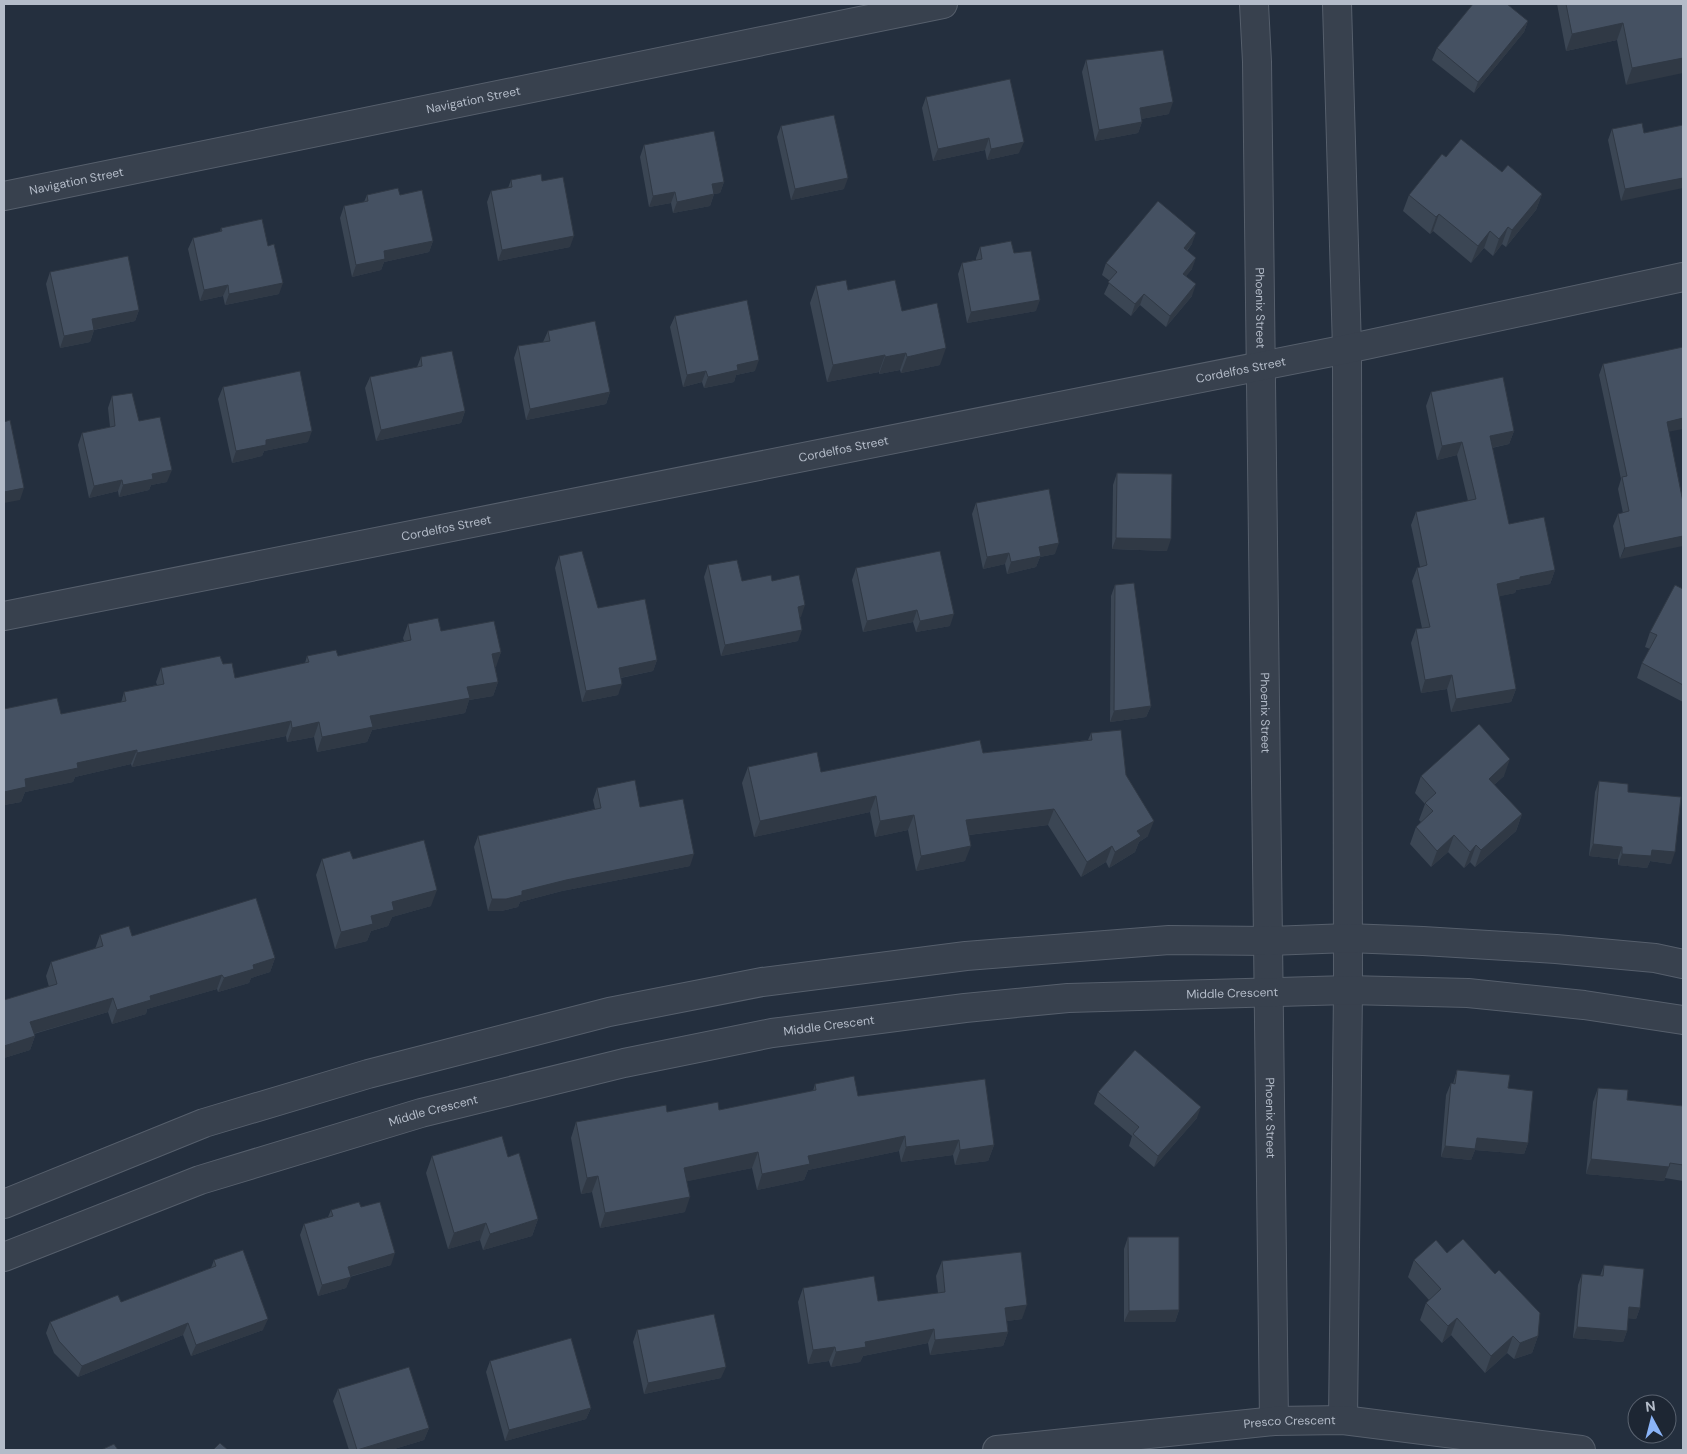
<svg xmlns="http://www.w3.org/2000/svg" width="1687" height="1454" viewBox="0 0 1687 1454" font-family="'DM Sans',sans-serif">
<rect width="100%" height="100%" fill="#242f3e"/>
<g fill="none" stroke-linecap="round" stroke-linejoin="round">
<!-- minor casing -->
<g stroke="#565f6c" stroke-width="30">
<g id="minor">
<path id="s1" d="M1254,4L1257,62L1274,1421"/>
<path d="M1337,4L1347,349L1348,990L1343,1420"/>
<path id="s2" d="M4,196L943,4"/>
<path id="s3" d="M4,616L1347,349L1683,277"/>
<path d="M4,1204L204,1123L368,1074L609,1012L762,982L966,956L1169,940L1269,941L1348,938L1423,941L1556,949L1655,958L1683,964"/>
<path id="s4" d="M4,1257L200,1180L421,1113L624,1063L772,1033L965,1008L1068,998L1348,990L1468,993L1584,1005L1683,1020"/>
<path id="s5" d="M997,1450L1274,1421L1343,1420L1581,1450"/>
</g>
</g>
<!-- minor -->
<use href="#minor" stroke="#38414e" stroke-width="28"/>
</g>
<!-- wall -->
<g fill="#3b4654">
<path d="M1557,4H1683L1626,85L1617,40L1566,51Z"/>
<path d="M1528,21L1524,32L1474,93L1432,60L1437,48Z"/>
<path d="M1086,60L1169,114L1141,119L1142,122L1138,133L1095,141L1082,72Z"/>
<path d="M926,97L1019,153L987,160L985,150L933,161L922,108Z"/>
<path d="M1683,125L1621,201L1608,140L1612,129L1644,133Z"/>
<path d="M781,126L844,189L791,200L777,137Z"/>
<path d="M644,145L724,182L720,193L714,194L710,206L673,213L671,203L649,207L640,157Z"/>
<path d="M1446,157L1502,172L1542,194L1536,210L1506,247L1502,244L1493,256L1484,248L1471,263L1433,231L1430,234L1403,211L1409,195Z"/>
<path d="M511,180L542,181L570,247L498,261L487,202L491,191L508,188Z"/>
<path d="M367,195H400L433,241L429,252L384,262L381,270L352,277L340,218L344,206L364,202Z"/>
<path d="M221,228L279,294L225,305L223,296L200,301L188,249L193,238L220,232Z"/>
<path d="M1192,244L1187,251L1192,269L1186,276L1192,296L1166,327L1140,305L1131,316L1104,294L1110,281L1102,275L1106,263Z"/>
<path d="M980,247L1014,253L1036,311L967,323L958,274L962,263L976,260V258Z"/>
<path d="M50,272L139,310L135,321L94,330L90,342L60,348L46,284Z"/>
<path d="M816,286L848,290L902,311L940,365L901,373L900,370L879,374V372L827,382L810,303Z"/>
<path d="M675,316L755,371L736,375L734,382L704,388L702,382L683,387L670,327Z"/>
<path d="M548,331L610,392L606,404L526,420L514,358L518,346L543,342Z"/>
<path d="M421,357L465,411L461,423L376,441L365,388L370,377L417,367Z"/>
<path d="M1603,364L1669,432L1620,559L1613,526L1618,514L1623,513L1618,489L1621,479L1599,375Z"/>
<path d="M223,387L308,442L264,451L262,456L232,463L218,399Z"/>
<path d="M1431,392L1514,431L1509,444L1492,448L1509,524L1555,570L1550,584L1516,590L1515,593L1499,596L1516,689L1511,702L1451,712L1447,689L1421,693L1411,643L1416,629L1422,628L1412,581L1417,568L1420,567L1411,525L1416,512L1468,501L1457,455L1437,460L1426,406Z"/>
<path d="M112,396L139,421L167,482L151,485L149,490L119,497L118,491L89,498L78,445L82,433L110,427L108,408Z"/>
<path d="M1117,473L1167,551L1112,549L1113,485Z"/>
<path d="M976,503L1055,554L1040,557L1036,567L1007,574L1005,564L983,569L972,514Z"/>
<path d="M559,556L598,608L657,660L653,671L621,678L618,695L582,702L555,568Z"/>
<path d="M708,565L742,581H772L801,617H800L798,641L721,656L704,577Z"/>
<path d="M856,568L950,626L916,632L913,622L863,632L852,580Z"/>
<path d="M1115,585L1151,706L1146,717L1110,722L1111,596Z"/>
<path d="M1683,589V702L1637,678L1642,663L1650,649L1645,647L1650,632Z"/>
<path d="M408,624L441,631L501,652L495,667L498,682L493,696L469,700L465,713L372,730L367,742L317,752L314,737L287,742L286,736L132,767L131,764L75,777L73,782L25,792L21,802L4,805V709L61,714L121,703L124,692L157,685L156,682L161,668L223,664L235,678L305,663L307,656H338L404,641L403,638Z"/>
<path d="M1091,733L1126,775L1148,836L1139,842L1135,852L1109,868L1106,862L1081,877L1048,825L969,835L965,861L916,871L908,830L875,837L870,812L754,837L742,783L748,767L821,772L983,753L1088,740Z"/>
<path d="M1421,776H1504L1494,785L1522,814L1516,831L1475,867L1470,862L1464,868L1448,852L1431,867L1410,844L1416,827L1421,822L1419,820L1425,804L1415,793Z"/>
<path d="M1599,781L1628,792L1671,864L1650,861L1647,868L1618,865V859L1589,856L1595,792Z"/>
<path d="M597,788L640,807L690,866L562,891L520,902L518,907L501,911H488L474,847L478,836L595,809L593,800Z"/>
<path d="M322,859H353L431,906L392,917L388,926L371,931L367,941L335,949L316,875Z"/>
<path d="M100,935L132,936L275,958L270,972L251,978L249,983L218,992L217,989L147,1009L146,1014L112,1024L108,1012L34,1034L35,1036L30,1050L4,1058V1000L49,987L46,976L51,962L95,949Z"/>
<path d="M1457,1070L1508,1088L1528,1143L1524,1154L1475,1150L1471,1160L1441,1157L1446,1095L1451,1083L1453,1084Z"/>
<path d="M815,1084L858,1096L994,1145L988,1161L955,1165L953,1155L901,1162L899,1151L808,1170L804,1180L757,1190L752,1168L687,1181L685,1212L600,1228L592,1192L581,1194L571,1138L576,1122L667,1112L719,1110L813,1091Z"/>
<path d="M1598,1088L1627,1100L1683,1106V1181L1665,1178L1664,1181L1586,1174L1593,1102Z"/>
<path d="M1098,1092L1197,1118L1154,1167L1129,1146L1132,1136L1094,1104Z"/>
<path d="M432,1156L538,1219L532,1236L483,1250L480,1240L448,1249L426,1173Z"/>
<path d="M361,1207L391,1265L350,1277L346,1288L318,1296L300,1235L304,1224L328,1217L331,1210Z"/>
<path d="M1128,1237L1179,1310L1175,1322H1124V1249Z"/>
<path d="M214,1260L263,1330L191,1356L183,1335L78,1377L54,1353L46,1333L50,1322L121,1302L211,1268Z"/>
<path d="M1414,1260L1538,1336L1532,1353L1514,1359L1507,1353L1485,1373L1451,1335L1442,1343L1420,1320L1426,1303L1429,1300L1408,1277Z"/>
<path d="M942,1261L1022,1319L1007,1321L1008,1332L1003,1346L930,1355L928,1343L863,1356L860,1362L831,1367L829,1361L808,1364L798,1302L803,1288L878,1301L938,1293L936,1276Z"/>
<path d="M1604,1265L1640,1308L1636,1319L1628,1318L1627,1331L1623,1342L1573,1338L1578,1285L1582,1274L1600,1276Z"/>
<path d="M637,1330L721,1378L644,1394L633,1342Z"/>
<path d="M490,1361L591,1408L586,1419L505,1441L486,1372Z"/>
<path d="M338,1389L429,1428L424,1440L391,1450H349L333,1401Z"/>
</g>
<!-- shaded-wall -->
<g fill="#303945">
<path d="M1528,21L1524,32L1474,93L1478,82Z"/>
<path d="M1623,23L1617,40L1566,51L1572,34Z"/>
<path d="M1683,58V73L1626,85L1632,68Z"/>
<path d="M1173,102L1169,114L1135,120L1140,108Z"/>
<path d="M1142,122L1138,133L1095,141L1099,130Z"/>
<path d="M989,138L985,150L933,161L938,149Z"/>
<path d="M1024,142L1019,153L987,160L991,149Z"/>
<path d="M848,178L844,189L791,200L795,189Z"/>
<path d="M1683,178V188L1621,201L1625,189Z"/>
<path d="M724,182L720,193L714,194L710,206L673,213L677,202L712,184Z"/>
<path d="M675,192L671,203L649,207L653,196Z"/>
<path d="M1542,194L1536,210L1506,247L1512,230Z"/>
<path d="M1439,214L1433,231L1430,234L1436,217Z"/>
<path d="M1508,227L1502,244L1493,256L1499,239Z"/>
<path d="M1490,231L1484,248L1471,263L1478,246Z"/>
<path d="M1196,233L1192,244L1179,259L1184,248Z"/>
<path d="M574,236L570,247L498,261L502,250Z"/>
<path d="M433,241L429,252L384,262L381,270L352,277L356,265L384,251Z"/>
<path d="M1196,258L1192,269L1179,285L1183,274Z"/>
<path d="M283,283L279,294L225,305L229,294Z"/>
<path d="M1196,284L1192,296L1166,327L1170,316Z"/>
<path d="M228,285L223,296L200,301L204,290Z"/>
<path d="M1144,294L1140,305L1131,316L1135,304Z"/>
<path d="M1040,300L1036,311L967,323L971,312Z"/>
<path d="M139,310L135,321L88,331L92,319Z"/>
<path d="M94,330L90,342L60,348L64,336Z"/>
<path d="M946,348L940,365L901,373L907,357Z"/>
<path d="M906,353L900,370L879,374L885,357Z"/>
<path d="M885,355L879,372L827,382L833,365Z"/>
<path d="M759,360L755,371L736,375L734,382L704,388L708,377L737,365Z"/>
<path d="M706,371L702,382L683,387L687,375Z"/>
<path d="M610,392L606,404L526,420L530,409Z"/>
<path d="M465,411L461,423L376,441L381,430Z"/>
<path d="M1683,418V429L1662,433L1667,422Z"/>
<path d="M312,431L308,442L264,451L262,456L232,463L236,451L266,440Z"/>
<path d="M1514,431L1509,444L1485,449L1490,436Z"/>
<path d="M1462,442L1457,455L1437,460L1442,446Z"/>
<path d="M172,470L167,482L151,485L149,490L119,497L123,485L152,474Z"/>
<path d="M122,480L118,491L89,498L94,486Z"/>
<path d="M24,488L20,500L4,503V492Z"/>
<path d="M1683,536V546L1620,559L1625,548Z"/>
<path d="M1116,538L1171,539L1167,551L1112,549Z"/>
<path d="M1059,543L1055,554L1040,557L1036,567L1007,574L1011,562L1039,547Z"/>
<path d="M1009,553L1005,564L983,569L987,557Z"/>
<path d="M1555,570L1550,584L1516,590L1515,593L1492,598L1497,584L1520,577Z"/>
<path d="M805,605L801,617L794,618L798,607Z"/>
<path d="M917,610L913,622L863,632L867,621Z"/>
<path d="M954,614L950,626L916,632L920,621Z"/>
<path d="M802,630L798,641L721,656L725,645Z"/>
<path d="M501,652L496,667L487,668L492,654Z"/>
<path d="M657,660L653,671L614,679L619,668Z"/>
<path d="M1452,675L1447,689L1421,693L1425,680Z"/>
<path d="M498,682L493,696L469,700L465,713L372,730L367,742L317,752L322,737L370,716L467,687Z"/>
<path d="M622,684L618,695L582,702L586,691Z"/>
<path d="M1516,689L1511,702L1451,712L1456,699Z"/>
<path d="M1151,706L1146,717L1110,722L1114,711Z"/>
<path d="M291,721L286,736L132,767L137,753Z"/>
<path d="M319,722L314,737L287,742L292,728Z"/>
<path d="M137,750L131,764L75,777L73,782L25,792L21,802L4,805V792L25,779L77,763Z"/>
<path d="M1510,759L1504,776L1483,795L1489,779Z"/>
<path d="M876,796L870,812L754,837L760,821Z"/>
<path d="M1054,809L1048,825L960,836L966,820Z"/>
<path d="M1522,814L1516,831L1475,867L1481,850Z"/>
<path d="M914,815L908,830L875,837L880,821Z"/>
<path d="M1154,821L1148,836L1139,842L1135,852L1109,868L1115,852L1137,831Z"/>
<path d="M1454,835L1448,852L1431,867L1437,851Z"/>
<path d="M1593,844L1622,847L1618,859L1589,856Z"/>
<path d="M1476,845L1470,862L1464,868L1470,852Z"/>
<path d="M971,846L965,861L916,871L921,856Z"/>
<path d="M1112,846L1106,862L1081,877L1087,862Z"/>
<path d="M1652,850L1675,852L1671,864L1650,861L1647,868L1618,865L1622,854Z"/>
<path d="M694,854L690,866L562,891L520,902L518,907L501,911H488L492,899L522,891L566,880Z"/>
<path d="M437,890L431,906L392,917L388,926L371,931L367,941L335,949L341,932L371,916L392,902Z"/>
<path d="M275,958L270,972L251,978L249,983L218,992L224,978L253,965Z"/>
<path d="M222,975L217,989L147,1009L146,1014L112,1024L117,1010L150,996Z"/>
<path d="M113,998L108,1012L25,1036L30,1022Z"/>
<path d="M35,1036L30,1050L4,1058V1046Z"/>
<path d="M1201,1107L1197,1118L1154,1167L1158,1156Z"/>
<path d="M905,1136L899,1151L808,1170L804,1180L757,1190L762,1174L808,1156Z"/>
<path d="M1477,1138L1528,1143L1524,1154L1475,1150L1471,1160L1441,1157L1445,1146Z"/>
<path d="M959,1140L953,1155L901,1162L906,1147Z"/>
<path d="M994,1145L988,1161L955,1165L960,1150Z"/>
<path d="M758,1152L752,1168L679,1183L684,1168Z"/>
<path d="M1591,1159L1669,1167L1664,1181L1586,1174Z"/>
<path d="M598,1176L592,1192L581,1194L587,1178Z"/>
<path d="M690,1197L685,1212L600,1228L605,1213Z"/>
<path d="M538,1219L532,1236L483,1250L490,1234Z"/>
<path d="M486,1223L480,1240L448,1249L454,1233Z"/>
<path d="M395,1253L391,1265L344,1278L348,1267Z"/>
<path d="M351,1277L346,1288L318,1296L322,1285Z"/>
<path d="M1027,1305L1022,1319L1000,1322L1005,1308Z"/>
<path d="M1629,1307L1640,1308L1636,1319L1625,1318Z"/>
<path d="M1179,1310L1175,1322H1124L1129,1311Z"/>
<path d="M1457,1318L1451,1335L1442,1343L1448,1326Z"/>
<path d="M268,1319L263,1330L191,1356L196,1345Z"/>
<path d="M188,1323L183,1335L78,1377L82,1366Z"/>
<path d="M1577,1327L1627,1331L1623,1342L1573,1338Z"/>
<path d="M934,1329L928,1343L863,1356L860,1362L831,1367L836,1352L865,1342Z"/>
<path d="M1008,1332L1003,1346L930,1355L935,1340Z"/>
<path d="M1513,1336L1507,1353L1485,1373L1491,1356Z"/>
<path d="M1538,1336L1532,1353L1514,1359L1520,1343Z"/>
<path d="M835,1347L829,1361L808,1364L813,1350Z"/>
<path d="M726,1367L721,1378L644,1394L648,1383Z"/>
<path d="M591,1408L586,1419L505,1441L509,1430Z"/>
<path d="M429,1428L424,1440L391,1450H358Z"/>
</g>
<!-- building -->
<g fill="#455162" stroke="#303945">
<path d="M1473,4H1507L1528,21L1478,82L1437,48Z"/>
<path d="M1566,4H1683V58L1632,68L1623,23L1572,34Z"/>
<path d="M1163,50L1173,102L1140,108L1142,122L1099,130L1086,60Z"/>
<path d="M1010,79L1024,142L991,149L989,138L938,149L926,97Z"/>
<path d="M834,115L848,178L795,189L781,126Z"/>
<path d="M1642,123L1644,133L1683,125V178L1625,189L1612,129Z"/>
<path d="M714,131L724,182L712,184L714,194L677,202L675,192L653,196L644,145Z"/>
<path d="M1461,139L1502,172L1508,165L1542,194L1512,230L1508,227L1499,239L1490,231L1478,246L1439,214L1436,217L1409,195L1442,154L1446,157Z"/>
<path d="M541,174L542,181L563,177L574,236L502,250L491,191L512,187L511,180Z"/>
<path d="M398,188L400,195L422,190L433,241L384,251L385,259L356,265L344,206L368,201L367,195Z"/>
<path d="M1158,201L1196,233L1184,248L1196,258L1183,274L1196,284L1170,316L1144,294L1135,304L1108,282L1117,272L1106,263Z"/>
<path d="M262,219L268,246L274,244L283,283L229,294L228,285L204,290L193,238L222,231L221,228Z"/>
<path d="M1011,241L1014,253L1031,251L1040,300L971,312L962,263L982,259L980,247Z"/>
<path d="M128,256L139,310L92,319L94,330L64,336L50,272Z"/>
<path d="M846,280L848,290L895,280L902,311L937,303L946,348L907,357L906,353L885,357V355L833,365L816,286Z"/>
<path d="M747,300L759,360L737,365L738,370L708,377L706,371L687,375L675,316Z"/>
<path d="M595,321L610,392L530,409L518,346L550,341L548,331Z"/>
<path d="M1683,347V418L1667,422L1683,502V536L1625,548L1618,514L1629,511L1622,477L1627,476L1603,364Z"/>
<path d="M452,351L465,411L381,430L370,377L422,366L421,357Z"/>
<path d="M300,371L312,431L266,440V445L236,451L223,387Z"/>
<path d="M1503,377L1514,431L1490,436L1509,524L1544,517L1555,570L1520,577V579L1497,584L1516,689L1456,699L1452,675L1425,680L1416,629L1430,627L1417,568L1427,565L1416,512L1476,499L1462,442L1442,446L1431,392Z"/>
<path d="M132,393L139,421L160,417L172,470L152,474L153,479L123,485L122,480L94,486L82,433L115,426L112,396Z"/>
<path d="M10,420L24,488L4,492V422Z"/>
<path d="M1117,473L1172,474L1171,539L1116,538Z"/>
<path d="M1049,489L1059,543L1039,547L1041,556L1011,562L1009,553L987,557L976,503Z"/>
<path d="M582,551L598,608L645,599L657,660L619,668L622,684L586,691L559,556Z"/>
<path d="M940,551L954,614L920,621L917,610L867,621L856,568Z"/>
<path d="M737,560L742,581L771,575L772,581L799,575L805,605L798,607L802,630L725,645L708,565Z"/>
<path d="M1134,583L1151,706L1114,711L1115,585Z"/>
<path d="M1675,585L1683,589V685L1642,663L1657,635L1650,632Z"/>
<path d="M438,618L441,631L494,621L501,652L492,654L498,682L467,687L470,698L370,716L373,727L322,737L319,722L292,728L291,721L137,753V750L77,763L78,768L25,779L26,787L4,792V709L57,698L61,714L126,701L124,692L164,684L161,668L220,656L223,664L232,663L235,678L309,662L307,656L336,650L338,656L411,640L408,624Z"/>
<path d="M1479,724L1510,759L1489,779L1522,814L1481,850L1476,845L1470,852L1454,835L1437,851L1416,827L1433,811L1425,803L1436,793L1421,776Z"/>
<path d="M1121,730L1126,775L1154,821L1137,831L1141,836L1115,852L1112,846L1087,862L1054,809L966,820L971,846L921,856L914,815L880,821L876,796L760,821L748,767L817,752L821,772L980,740L983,753L1092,740L1091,733Z"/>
<path d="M635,780L640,807L683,799L694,854L566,880L522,891V895L506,899H492L478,836L601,808L597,788Z"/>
<path d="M1599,781L1628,784V792L1681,797L1675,852L1652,850L1651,856L1622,854V847L1593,844Z"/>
<path d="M424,840L437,890L392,902L394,910L371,916L373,924L341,932L322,859L350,851L353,859Z"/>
<path d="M256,898L275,958L253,965L254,969L224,978L222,975L150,996L151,1000L117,1010L113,998L30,1022L35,1036L4,1046V1000L57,984L51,962L103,946L100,935L129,926L132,936Z"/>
<path d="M1135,1050L1201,1107L1158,1156L1133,1134L1139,1127L1098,1092Z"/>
<path d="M1457,1070L1510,1075L1508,1088L1533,1091L1528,1143L1477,1138L1475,1149L1445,1146L1451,1083L1455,1084Z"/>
<path d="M854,1076L858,1096L985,1079L994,1145L960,1150L959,1140L906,1147L905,1136L808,1156L810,1164L762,1174L758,1152L684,1168L690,1197L605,1213L598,1176L587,1178L576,1122L666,1105L667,1112L718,1102L719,1110L816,1090L815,1084Z"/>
<path d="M1598,1088L1628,1090L1627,1100L1683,1106V1165L1670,1163L1669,1167L1591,1159Z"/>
<path d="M502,1136L508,1157L519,1153L538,1219L490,1234L486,1223L454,1233L432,1156Z"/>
<path d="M359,1202L361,1207L380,1202L395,1253L348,1267L351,1277L322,1285L304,1224L333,1216L331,1210Z"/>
<path d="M1128,1237H1179V1310L1129,1311Z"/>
<path d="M1463,1239L1495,1274L1499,1270L1540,1313L1538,1336L1520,1343L1513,1336L1491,1356L1457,1318L1448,1326L1426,1303L1441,1289L1414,1260L1436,1240L1447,1253Z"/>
<path d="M243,1250L268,1319L196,1345L188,1323L82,1366L59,1341L50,1322L118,1295L121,1302L216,1266L214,1260Z"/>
<path d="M1021,1252L1027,1305L1005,1308L1008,1332L935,1340L934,1329L865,1342L866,1347L836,1352L835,1347L813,1350L803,1288L874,1276L878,1301L945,1292L942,1261Z"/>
<path d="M1604,1265L1644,1269L1640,1308L1629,1307L1627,1331L1577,1327L1582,1274L1603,1276Z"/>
<path d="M714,1314L726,1367L648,1383L637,1330Z"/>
<path d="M571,1338L591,1408L509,1430L490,1361Z"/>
<path d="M409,1367L429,1428L357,1450L338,1389Z"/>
<path d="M220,1443L228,1450H213Z"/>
<path d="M114,1444L118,1450H101Z"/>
</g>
<g text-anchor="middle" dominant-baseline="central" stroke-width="4" stroke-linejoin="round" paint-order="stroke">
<!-- street labels -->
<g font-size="12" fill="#b4bcc9" stroke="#1d2633">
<text stroke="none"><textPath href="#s2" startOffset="479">Navigation Street</textPath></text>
<text stroke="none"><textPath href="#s2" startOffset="74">Navigation Street</textPath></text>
<text stroke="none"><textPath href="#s1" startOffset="304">Phoenix Street</textPath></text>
<text stroke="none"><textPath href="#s3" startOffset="1261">Cordelfos Street</textPath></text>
<text stroke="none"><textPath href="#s3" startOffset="856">Cordelfos Street</textPath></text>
<text stroke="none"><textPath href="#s3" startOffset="451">Cordelfos Street</textPath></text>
<text stroke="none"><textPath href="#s1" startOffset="709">Phoenix Street</textPath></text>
<text stroke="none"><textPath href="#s4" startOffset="1264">Middle Crescent</textPath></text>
<text stroke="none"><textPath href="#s4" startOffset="859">Middle Crescent</textPath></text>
<text stroke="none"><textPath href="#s4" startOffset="454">Middle Crescent</textPath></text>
<text stroke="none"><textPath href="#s1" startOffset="1114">Phoenix Street</textPath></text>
<text stroke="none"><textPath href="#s5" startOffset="294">Presco Crescent</textPath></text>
</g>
</g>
<!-- border -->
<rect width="1687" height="1454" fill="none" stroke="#b4bcc9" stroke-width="10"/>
<!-- north arrow -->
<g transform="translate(1652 1419) rotate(353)"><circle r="24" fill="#1d2633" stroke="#59626f"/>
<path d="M0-4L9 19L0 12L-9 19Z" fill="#8ab4f8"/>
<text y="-8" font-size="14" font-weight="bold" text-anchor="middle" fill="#b4bcc9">N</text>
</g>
</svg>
